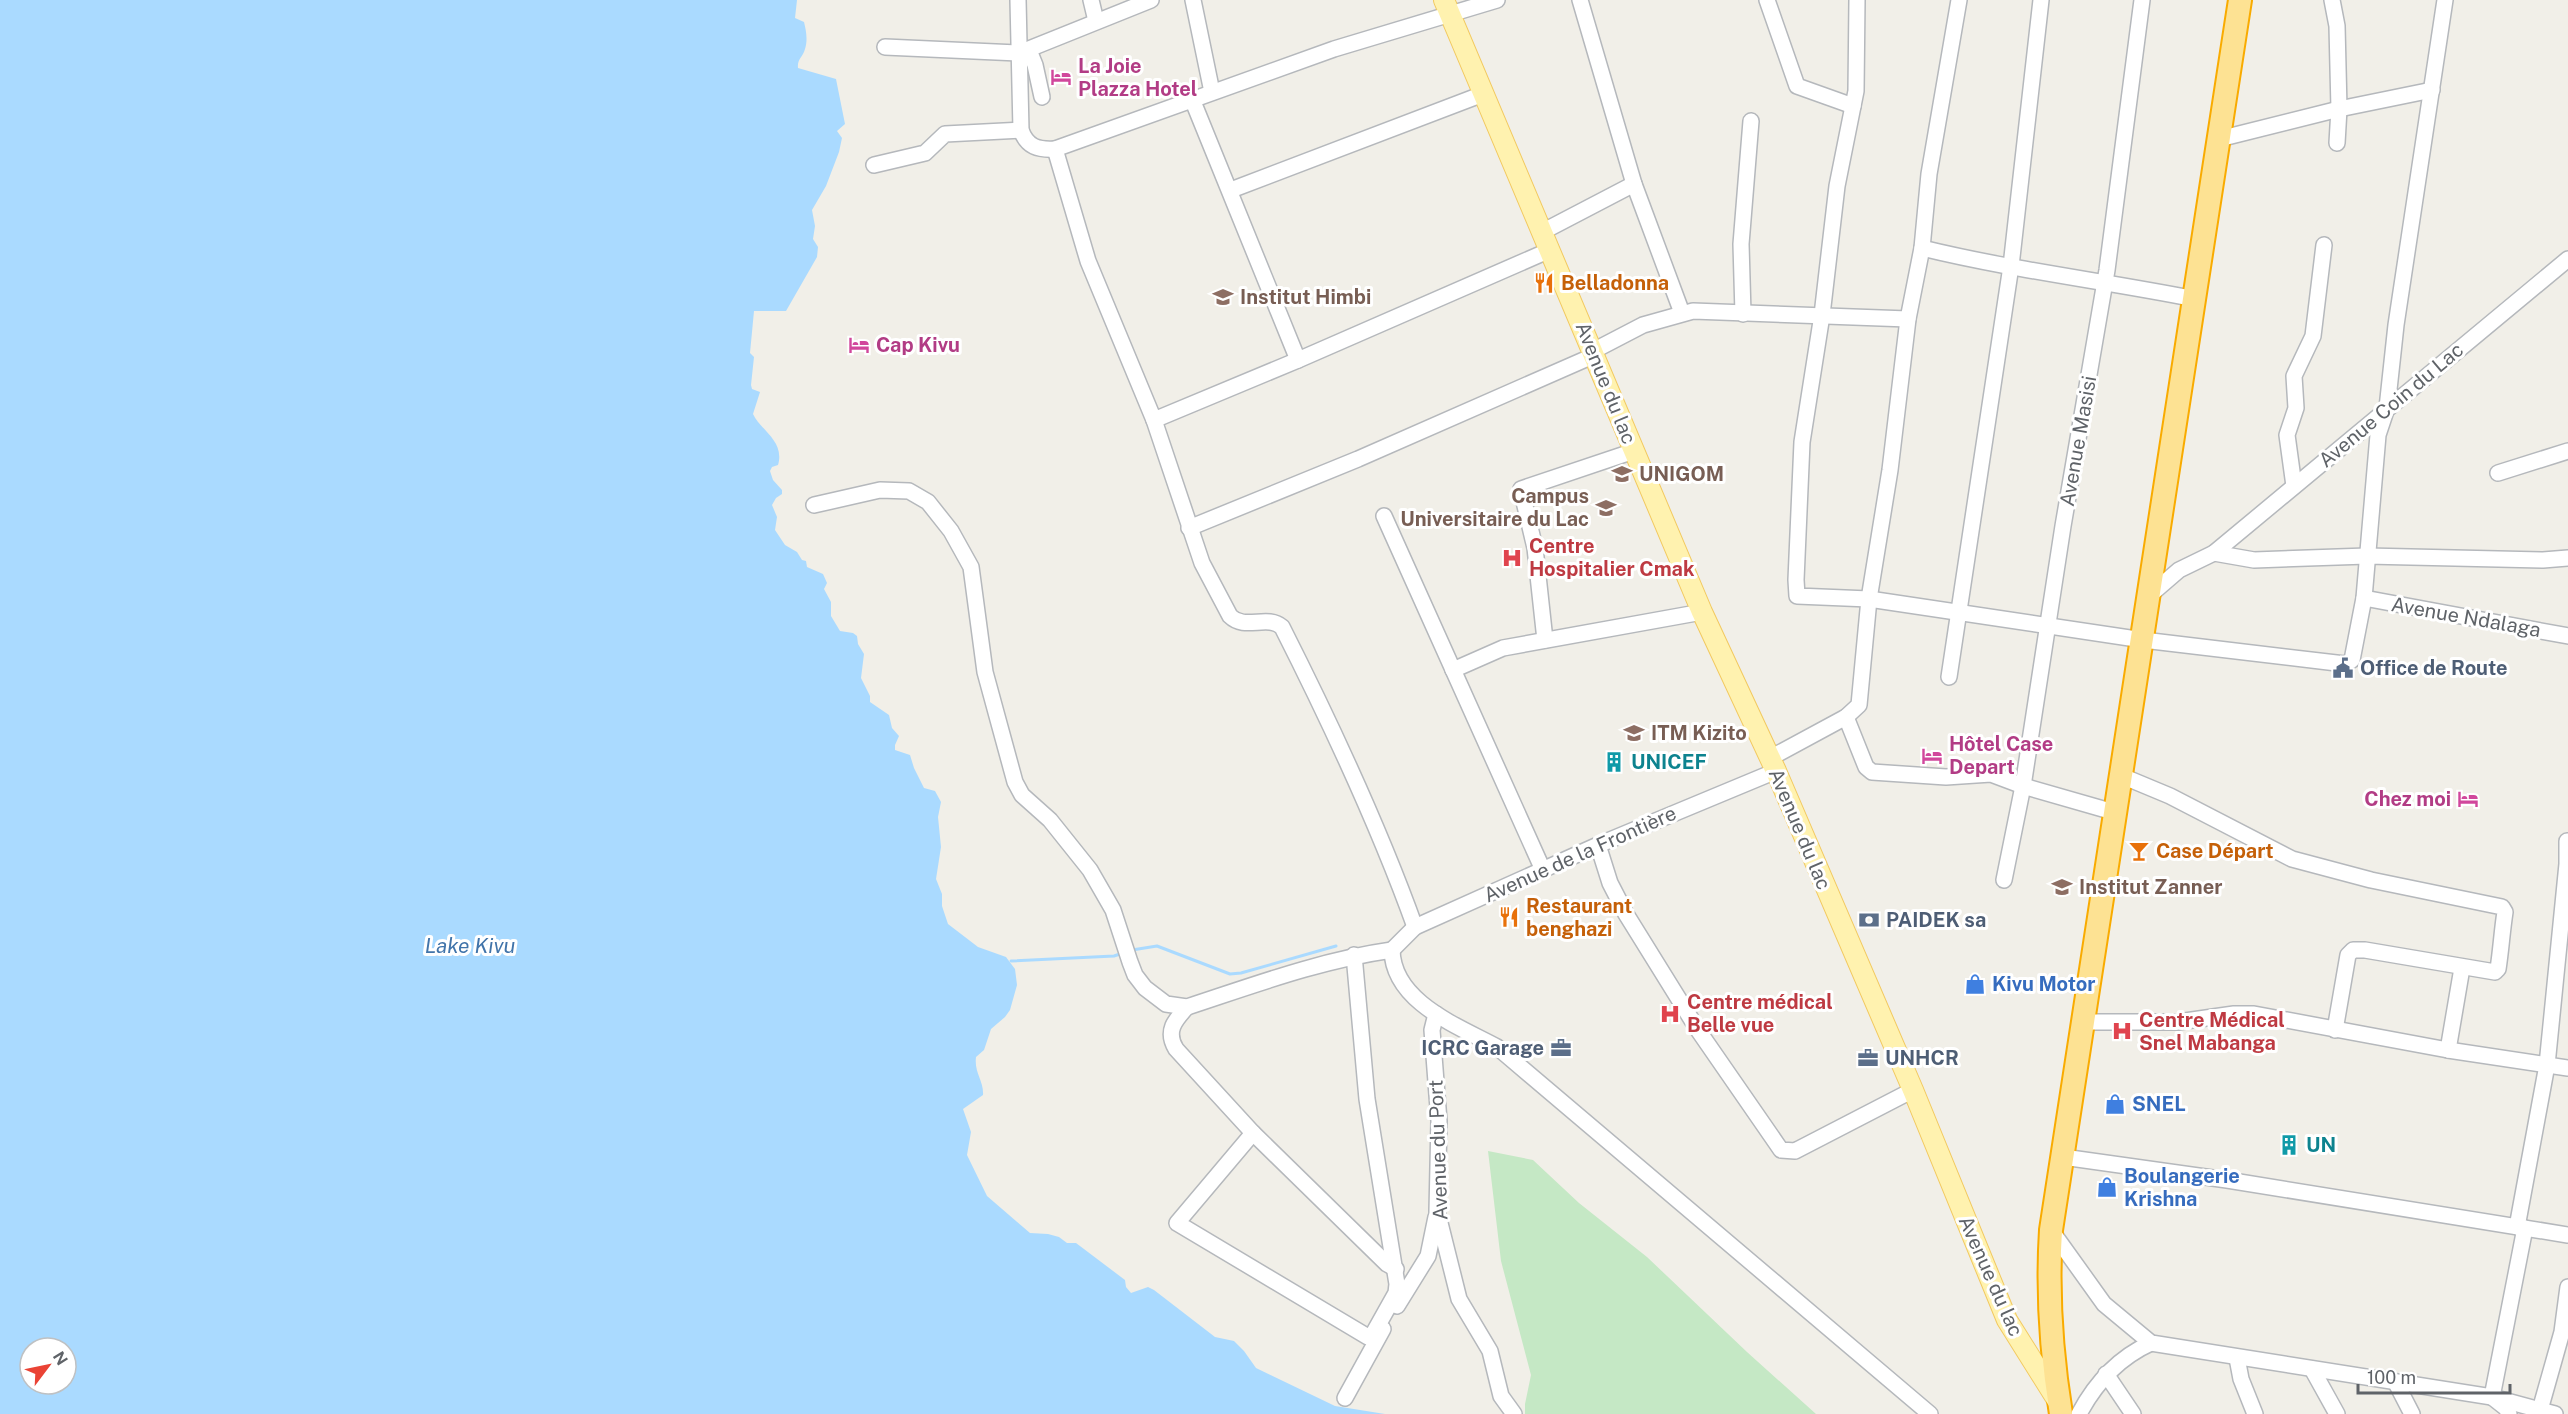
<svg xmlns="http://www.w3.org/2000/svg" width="2568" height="1414" viewBox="0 0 2568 1414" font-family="'Public Sans',sans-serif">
<rect width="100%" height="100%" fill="#f1efe8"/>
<!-- green -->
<path fill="#c5e8c5" d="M1488,1151L1533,1160L1579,1203L1647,1257L1747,1352L1816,1414H1525V1404L1531,1375L1501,1261Z"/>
<!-- water -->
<path fill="#aadaff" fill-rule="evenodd" d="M0,0H797L795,18L804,22C806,30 808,40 805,49C803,57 797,59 798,68L836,79L845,124L837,131L842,138L839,152L826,186L812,210L815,226L813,239L818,247L817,257L786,311H754L750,353L754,357L751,385L752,389L760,392L753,414C761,431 785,441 778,465L772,467L770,471L773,480L782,490V494L776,498L772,505L777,517L775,530L785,545L797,552L802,560L806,561L807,567L823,574L827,583L824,589L831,602V616L840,631L853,633L857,636L858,644L864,654L861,678L870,696V702L889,715L892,728L899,736L895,745V750L910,755L914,768L924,788L935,791L941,802L938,817L941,847L936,879L942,894V906L948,924L978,947L1006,957L1015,969L1017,985L1010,1010L1005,1017L991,1029L984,1050L976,1057C974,1073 984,1081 983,1095L963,1109L971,1132L967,1155L987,1196L1030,1233L1048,1234L1059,1237L1067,1243H1076L1125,1280L1126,1287L1131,1293L1148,1287L1154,1290L1215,1337L1234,1341L1244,1351L1256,1368L1335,1406L1385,1414H0ZM30,1348H66V1384H30Z"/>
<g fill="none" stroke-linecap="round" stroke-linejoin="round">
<!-- stream -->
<g stroke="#aadaff" stroke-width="3">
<path d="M1132,950L1157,946L1230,974L1241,973L1336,946"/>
<path d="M1011,961L1114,956L1123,953"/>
</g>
<!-- minor casing -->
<g stroke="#b5b8bc" stroke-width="18">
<g id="minor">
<path d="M1018,0L1021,130C1027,147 1038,150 1055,149L1334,49L1497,0"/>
<path d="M1091,0L1096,21"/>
<path d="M1193,0L1212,92"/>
<path d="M1580,0L1634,184L1682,313"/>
<path d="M1767,0L1797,86L1853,106"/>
<path d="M1857,0L1856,91L1837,186L1822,315L1802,442L1796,580L1797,596L1869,599L2143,640L2345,664L2352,660L2364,598L2378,435L2387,408L2396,325L2445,0"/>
<path d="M2332,0L2337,26L2339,109L2337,143"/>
<path d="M885,47L1019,53L1151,0"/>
<path d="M1029,50L1035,65L1042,97"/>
<path d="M1192,99L1298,360"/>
<path d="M2219,139L2339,109L2432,90"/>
<path d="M1055,149L1088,261L1154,420L1202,563L1230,616C1245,631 1267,614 1282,627C1331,724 1378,824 1415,927"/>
<path d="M874,165L925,153L945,134L1021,130"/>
<path d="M1231,190L1483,94"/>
<path d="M1542,232L1634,184"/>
<path d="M1922,248C2012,270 2104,281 2195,299"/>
<path d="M1743,314L1741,244L1751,121"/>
<path d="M1593,351L1643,325L1693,311L1908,319"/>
<path d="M1154,420L1298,360L1550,250"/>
<path d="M2498,473L2568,451"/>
<path d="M2294,486L2287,435L2296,408L2294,376L2313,336L2324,245"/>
<path d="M814,505L880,490L909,491L928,502L951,531L971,567L985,672L1015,782L1022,795L1050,820L1090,870L1113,910L1130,962L1135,975L1145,988L1166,1004L1187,1007C1254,985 1321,960 1392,950"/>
<path d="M1384,516L1543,870"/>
<path d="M1189,528L1358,459L1595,355"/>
<path d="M2214,553L2254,560L2367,556L2543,560L2568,558"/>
<path d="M2150,595L2179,570L2214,553L2568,259"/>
<path d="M2364,598L2568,636"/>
<path d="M1545,640L1535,548L1521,489L1634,451"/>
<path d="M1453,670L1503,648L1702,612"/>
<path d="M1949,677L2011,266L2041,0"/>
<path d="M1846,717L1866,767L1872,772L1946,777L1991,774L2023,786L2117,813"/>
<path d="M1770,758L1846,717L1859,705L1869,599L1890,470L1908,319L1922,248L1929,174L1959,0"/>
<path d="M2122,776L2170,796L2292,859L2371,880L2502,907L2505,912C2502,931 2501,950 2498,969L2495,972L2365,950H2353L2348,955L2335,1030"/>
<path d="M1598,845L1610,883L1626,914L1698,1030L1781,1150L1795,1151L1913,1090"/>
<path d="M2004,880L2023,786L2063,526L2107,270L2142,0"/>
<path d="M1392,950C1393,1002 1458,1026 1497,1047L1930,1414"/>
<path d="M1392,950L1415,927L1598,845L1776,771"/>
<path d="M1187,1007C1175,1020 1165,1031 1176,1049L1253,1133L1387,1264L1396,1269"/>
<path d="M1436,1014L1432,1030L1439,1121L1437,1211L1459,1299L1490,1351L1501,1396L1514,1414"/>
<path d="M2084,1022H2178L2234,1014H2254L2448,1050L2568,1068"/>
<path d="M2448,1050L2462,968"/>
<path d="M1253,1133L1177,1223L1368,1337L1373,1334L1396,1293L1397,1284L1367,1099L1354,955"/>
<path d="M2063,1157L2227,1180L2568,1235"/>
<path d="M2517,1227L2547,1065L2567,864V841"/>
<path d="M2051,1230L2104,1304L2151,1343L2492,1397L2555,1414"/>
<path d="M1397,1306L1428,1256L1436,1217"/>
<path d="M2237,1358L2241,1379L2255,1414"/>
<path d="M2312,1369L2337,1414"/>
<path d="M2106,1374L2133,1414"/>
<path d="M2396,1383L2412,1414"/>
<path d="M1345,1398L1383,1329"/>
<path d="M2540,1410L2562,1332L2568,1287"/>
<path d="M2079,1414C2096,1382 2118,1358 2151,1343"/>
<path d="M2509,1414L2506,1408L2492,1397L2525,1228"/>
</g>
</g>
<!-- major casing -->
<g stroke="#f2c960" stroke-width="22">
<path id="major" d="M1444,0L1702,612L1776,771L1913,1090L2007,1320L2059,1403"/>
</g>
<!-- highway casing -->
<g stroke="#f9ab00" stroke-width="26">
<path id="highway" d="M2061,1414C2051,1352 2047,1293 2051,1230L2240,0"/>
</g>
<!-- minor -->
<use href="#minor" stroke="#fff" stroke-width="15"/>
<!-- major -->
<use href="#major" stroke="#fff2af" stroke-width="20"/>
<!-- highway -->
<use href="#highway" stroke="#fde293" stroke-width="22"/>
</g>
<!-- icons -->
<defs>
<g id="hotel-bare" transform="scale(1.62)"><path d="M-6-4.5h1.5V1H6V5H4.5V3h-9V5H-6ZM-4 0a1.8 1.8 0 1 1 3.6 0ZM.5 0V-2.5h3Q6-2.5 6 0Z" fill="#d1479c" stroke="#fff" stroke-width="2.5" paint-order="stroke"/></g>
<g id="restaurant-bare" transform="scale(1.62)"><path d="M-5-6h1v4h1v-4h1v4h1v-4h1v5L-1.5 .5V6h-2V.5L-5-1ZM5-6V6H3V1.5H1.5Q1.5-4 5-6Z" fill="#e8710a" stroke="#fff" stroke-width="2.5" paint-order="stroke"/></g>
<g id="school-bare" transform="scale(1.62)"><path d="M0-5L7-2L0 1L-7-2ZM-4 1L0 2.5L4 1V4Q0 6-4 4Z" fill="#8d6e63" stroke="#fff" stroke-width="2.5" paint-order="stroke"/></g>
<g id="hospital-bare" transform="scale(1.62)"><path d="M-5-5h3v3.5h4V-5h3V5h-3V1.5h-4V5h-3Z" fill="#e0444e" stroke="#fff" stroke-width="2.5" paint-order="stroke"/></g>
<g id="civic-bare" transform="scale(1.62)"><path d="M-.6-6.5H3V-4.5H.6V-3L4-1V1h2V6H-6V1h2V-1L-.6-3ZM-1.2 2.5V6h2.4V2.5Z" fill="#5c6f8a" stroke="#fff" stroke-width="2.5" paint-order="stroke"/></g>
<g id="university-bare" transform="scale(1.62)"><path d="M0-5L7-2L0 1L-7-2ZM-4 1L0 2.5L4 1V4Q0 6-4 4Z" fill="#8d6e63" stroke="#fff" stroke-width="2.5" paint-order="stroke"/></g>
<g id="building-bare" transform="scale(1.62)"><path d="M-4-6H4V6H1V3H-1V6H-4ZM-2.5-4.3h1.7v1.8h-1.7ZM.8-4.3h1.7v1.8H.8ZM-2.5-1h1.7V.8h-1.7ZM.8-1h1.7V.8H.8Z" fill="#0f9aa8" stroke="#fff" stroke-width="2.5" paint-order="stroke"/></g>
<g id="bar-bare" transform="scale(1.62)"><path d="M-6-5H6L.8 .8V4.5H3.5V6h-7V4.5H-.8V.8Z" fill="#e8710a" stroke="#fff" stroke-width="2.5" paint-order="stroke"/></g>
<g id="bank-bare" transform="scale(1.62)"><path d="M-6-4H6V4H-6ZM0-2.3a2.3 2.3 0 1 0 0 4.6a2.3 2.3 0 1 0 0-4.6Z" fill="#5c6f8a" stroke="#fff" stroke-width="2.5" paint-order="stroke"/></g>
<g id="shop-bare" transform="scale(1.62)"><path d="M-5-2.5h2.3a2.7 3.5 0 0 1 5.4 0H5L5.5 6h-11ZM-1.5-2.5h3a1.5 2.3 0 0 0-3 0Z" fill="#3f7fe0" stroke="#fff" stroke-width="2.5" paint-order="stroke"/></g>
<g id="office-bare" transform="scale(1.62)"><path d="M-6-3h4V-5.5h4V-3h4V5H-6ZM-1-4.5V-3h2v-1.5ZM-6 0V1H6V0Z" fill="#5c6f8a" stroke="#fff" stroke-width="2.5" paint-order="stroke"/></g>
</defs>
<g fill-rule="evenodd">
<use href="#hotel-bare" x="1061" y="77"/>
<use href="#restaurant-bare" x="1544" y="283"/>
<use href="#school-bare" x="1223" y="297"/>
<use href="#hotel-bare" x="859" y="345"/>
<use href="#school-bare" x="1622" y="474"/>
<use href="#school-bare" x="1606" y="508"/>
<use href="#hospital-bare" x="1512" y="558"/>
<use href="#civic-bare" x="2343" y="668"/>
<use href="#university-bare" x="1634" y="733"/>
<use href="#hotel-bare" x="1932" y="756"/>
<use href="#building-bare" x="1614" y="762"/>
<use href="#hotel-bare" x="2468" y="799"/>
<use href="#bar-bare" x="2139" y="851"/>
<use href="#school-bare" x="2062" y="887"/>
<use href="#restaurant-bare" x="1509" y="917"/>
<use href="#bank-bare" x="1869" y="920"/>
<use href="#shop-bare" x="1975" y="984"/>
<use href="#hospital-bare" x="1670" y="1014"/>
<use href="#hospital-bare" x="2122" y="1031"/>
<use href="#office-bare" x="1561" y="1048"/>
<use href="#office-bare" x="1868" y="1058"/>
<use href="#shop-bare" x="2115" y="1104"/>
<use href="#building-bare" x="2289" y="1145"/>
<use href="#shop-bare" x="2107" y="1187"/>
</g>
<g text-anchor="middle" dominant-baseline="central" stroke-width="6" stroke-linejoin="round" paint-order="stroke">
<!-- hotel labels -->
<g font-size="20" font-weight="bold" fill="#b23c85" stroke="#fff" text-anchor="start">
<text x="1078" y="66">La Joie<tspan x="1078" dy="23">Plazza Hotel</tspan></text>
<text x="876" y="345">Cap Kivu</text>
<text x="1949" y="744">Hôtel Case<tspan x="1949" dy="23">Depart</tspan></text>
<text x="2451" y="799" text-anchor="end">Chez moi</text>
</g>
<!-- food labels -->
<g font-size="20" font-weight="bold" fill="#c56008" stroke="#fff" text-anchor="start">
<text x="1561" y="283">Belladonna</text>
<text x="2156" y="851">Case Départ</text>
<text x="1526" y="906">Restaurant<tspan x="1526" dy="23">benghazi</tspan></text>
</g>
<!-- education labels -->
<g font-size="20" font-weight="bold" fill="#785e54" stroke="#fff" text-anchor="start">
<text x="1240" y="297">Institut Himbi</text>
<text x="1639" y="474">UNIGOM</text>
<text x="1589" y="496" text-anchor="end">Campus<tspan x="1589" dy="23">Universitaire du Lac</tspan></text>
<text x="1651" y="733">ITM Kizito</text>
<text x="2079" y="887">Institut Zanner</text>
</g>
<!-- street labels -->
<g font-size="20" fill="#5f6368" stroke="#fff">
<text transform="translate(1606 383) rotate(68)">Avenue du lac</text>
<text transform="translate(2391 405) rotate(-40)">Avenue Coin du Lac</text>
<text transform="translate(2078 441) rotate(-80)">Avenue Masisi</text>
<text transform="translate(2466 617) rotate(10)">Avenue Ndalaga</text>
<text transform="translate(1800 829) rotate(67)">Avenue du lac</text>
<text transform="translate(1580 854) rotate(-24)">Avenue de la Frontière</text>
<text transform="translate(1438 1150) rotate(-92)">Avenue du Port</text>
<text transform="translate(1991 1276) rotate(66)">Avenue du lac</text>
</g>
<!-- health labels -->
<g font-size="20" font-weight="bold" fill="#be3a42" stroke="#fff" text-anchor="start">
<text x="1529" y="546">Centre<tspan x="1529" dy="23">Hospitalier Cmak</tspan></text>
<text x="1687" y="1002">Centre médical<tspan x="1687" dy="23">Belle vue</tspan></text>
<text x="2139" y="1020">Centre Médical<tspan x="2139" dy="23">Snel Mabanga</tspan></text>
</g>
<!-- service labels -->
<g font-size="20" font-weight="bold" fill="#4e5e75" stroke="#fff" text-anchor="start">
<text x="2360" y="668">Office de Route</text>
<text x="1886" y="920">PAIDEK sa</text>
<text x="1544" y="1048" text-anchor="end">ICRC Garage</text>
<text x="1885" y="1058">UNHCR</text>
</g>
<!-- culture labels -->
<g font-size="20" font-weight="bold" fill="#0d838f" stroke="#fff" text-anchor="start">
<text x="1631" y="762">UNICEF</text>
<text x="2306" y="1145">UN</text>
</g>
<!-- shop labels -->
<g font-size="20" font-weight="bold" fill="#366cbe" stroke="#fff" text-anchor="start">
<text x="1992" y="984">Kivu Motor</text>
<text x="2132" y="1104">SNEL</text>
<text x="2124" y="1176">Boulangerie<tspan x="2124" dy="23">Krishna</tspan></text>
</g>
<!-- water labels -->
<g font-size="21" font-style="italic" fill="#4174aa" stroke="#fff">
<text x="470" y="945">Lake Kivu</text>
</g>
</g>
<!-- north arrow -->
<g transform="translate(48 1366) rotate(58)"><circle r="28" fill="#ffffff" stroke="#bfc1c3" stroke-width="1.5"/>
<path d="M0-4.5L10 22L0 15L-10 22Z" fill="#ea4335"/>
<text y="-9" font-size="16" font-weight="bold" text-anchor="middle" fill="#5f6368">N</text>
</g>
<!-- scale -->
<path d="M2358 1384v9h152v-9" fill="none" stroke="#5f6368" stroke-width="3"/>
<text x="2367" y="1384" font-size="18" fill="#5f6368" stroke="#ffffff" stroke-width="4.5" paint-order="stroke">100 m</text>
</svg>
